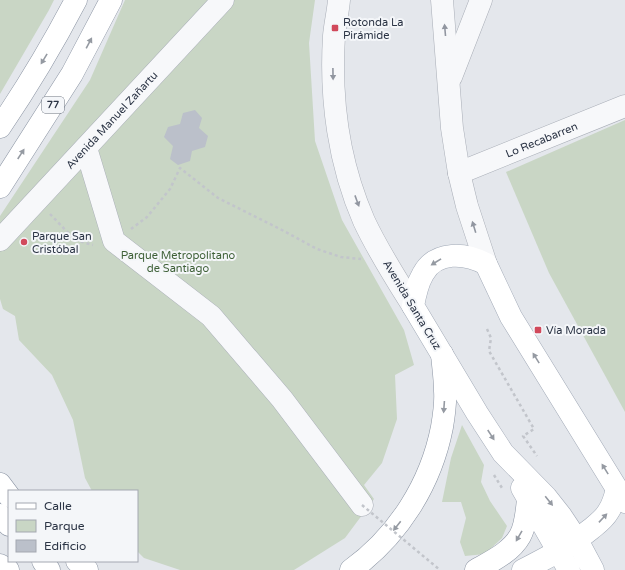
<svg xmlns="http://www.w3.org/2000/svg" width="625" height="570" viewBox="0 0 625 570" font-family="'Varela Round',sans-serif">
<rect width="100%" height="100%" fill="#e4e7ec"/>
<!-- green -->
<g fill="#c9d6c5">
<path d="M0,0H54L49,10L0,94Z"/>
<path d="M125,0H315L309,43L315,141L342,220L404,330L414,365L395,375L397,419L382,463L364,485L374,499L345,538L294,570H180L144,558L137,551V491H92L85,478L73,420L52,375L19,340L15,316L3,309L0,299V216L90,80Z"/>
<path d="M625,120V412L549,273L506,172Z"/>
<path d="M462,425L484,465L481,482L490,501L507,526L502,538L485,554L465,556L460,542L466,518L461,502H442L451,458Z"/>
</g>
<!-- building -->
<path fill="#bbc0ca" d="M195,110L202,118L199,128L208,136L205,147L192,151L190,161L178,165L170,159L173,146L164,137L168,127L180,124L183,113Z"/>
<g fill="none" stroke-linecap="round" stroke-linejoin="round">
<!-- minor casing -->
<g stroke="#a9aeb7" stroke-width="23">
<g id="minor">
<path d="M339,0C338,12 335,24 334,36C330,99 339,164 364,221C378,251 396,279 413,306"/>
<path d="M442,0L452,128L459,173L467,206L486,264"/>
<path d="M451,77L481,0"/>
<path d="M86,148L114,241L211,316L282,399L362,505"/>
<path id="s1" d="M459,173L625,106"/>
<path id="s2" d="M0,240L223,0"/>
</g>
</g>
<!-- major casing -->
<g stroke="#a3abb8" stroke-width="23">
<g id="major">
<path d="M522,488L569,570"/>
<path d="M523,570C547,558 570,546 591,529C597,524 604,519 608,512C613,505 615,497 617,489"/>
<path d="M593,570L577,540L561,516L546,497L503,453L477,413L413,306C415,295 417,284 423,274C436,250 466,253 486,264L511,317L625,502"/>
</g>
</g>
<!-- highway casing -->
<g stroke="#8b94a3" stroke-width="23">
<g id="highway">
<path d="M0,127C28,86 53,44 76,0"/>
<path d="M0,187L72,74L111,0"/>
<path d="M0,484L9,496"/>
<path d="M0,515L9,525"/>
<path d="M43,561L49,570"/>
<path d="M77,561L87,570"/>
<path d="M0,565L8,570"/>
<path d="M351,570C398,536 431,484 442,427C444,415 446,403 445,391C445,379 443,366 442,354"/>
<path d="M476,570C492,561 511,552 520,536C526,525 527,510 528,498"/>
</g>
</g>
<!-- path -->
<g stroke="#c2c5cb" stroke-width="2.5" stroke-dasharray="3 3" stroke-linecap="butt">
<path d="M50,214L75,240L93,245"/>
<path d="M131,229L147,217L170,189L180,168L218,198L282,230L317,249L341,257L361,259"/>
<path d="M487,329L491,338L489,351L534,429L523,436L537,456"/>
<path d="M494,475L502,488"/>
</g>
<!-- minor -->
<use href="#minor" stroke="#f7f8fa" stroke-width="22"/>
<!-- major -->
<use href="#major" stroke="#fff" stroke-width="22"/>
<!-- highway -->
<use href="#highway" stroke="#fff" stroke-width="22"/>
<!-- path-bridge -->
<path stroke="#c2c5cb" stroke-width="2.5" stroke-dasharray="3 3" stroke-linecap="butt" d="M362,505L440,570"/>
</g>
<!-- one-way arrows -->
<defs><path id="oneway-solid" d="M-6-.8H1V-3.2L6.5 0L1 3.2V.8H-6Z"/></defs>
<g fill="#9196a0">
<use href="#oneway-solid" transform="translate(445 30) rotate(-95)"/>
<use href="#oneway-solid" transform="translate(333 74) rotate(89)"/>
<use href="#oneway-solid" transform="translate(357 201) rotate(70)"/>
<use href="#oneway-solid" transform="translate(474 227) rotate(-107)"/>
</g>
<g fill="#959aa2">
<use href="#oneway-solid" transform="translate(89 43) rotate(-62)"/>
<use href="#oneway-solid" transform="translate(44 59) rotate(121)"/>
<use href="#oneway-solid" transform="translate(21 154) rotate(-57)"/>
<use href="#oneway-solid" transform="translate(436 262) rotate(148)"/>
<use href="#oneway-solid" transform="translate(536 358) rotate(-122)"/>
<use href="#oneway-solid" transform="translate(444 407) rotate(94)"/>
<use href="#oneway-solid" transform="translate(491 435) rotate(57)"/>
<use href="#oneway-solid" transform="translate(605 469) rotate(-122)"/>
<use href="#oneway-solid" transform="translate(549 501) rotate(51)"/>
<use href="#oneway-solid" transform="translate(603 518) rotate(-47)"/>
<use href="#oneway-solid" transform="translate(397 526) rotate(128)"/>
<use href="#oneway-solid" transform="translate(519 536) rotate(120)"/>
</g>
<!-- markers -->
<g fill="#d1495b" stroke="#f4f6f9" stroke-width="1.5">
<rect x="331" y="24" width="8" height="8" rx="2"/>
<circle cx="24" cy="242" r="4"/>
<rect x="534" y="326" width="8" height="8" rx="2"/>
</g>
<g text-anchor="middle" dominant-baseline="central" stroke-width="4" stroke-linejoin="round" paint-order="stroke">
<!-- shield labels -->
<rect fill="#f4f6f9" stroke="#676e7b" stroke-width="1" x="42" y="97" width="22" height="16" rx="3"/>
<g font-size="10" font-weight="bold" fill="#2b3445">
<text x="53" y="105">77</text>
</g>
<!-- poi labels -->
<g font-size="11" fill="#2b3445" stroke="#f4f6f9" text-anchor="start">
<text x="343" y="22">Rotonda La<tspan x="343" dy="13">Pirámide</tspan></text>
<text x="32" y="236">Parque San<tspan x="32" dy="13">Cristóbal</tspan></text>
<text x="546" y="330">Vía Morada</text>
</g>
<!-- street labels -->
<g font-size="11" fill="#2b3445" stroke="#f4f6f9">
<text stroke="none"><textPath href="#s2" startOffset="164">Avenida Manuel Zañartu</textPath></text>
<text stroke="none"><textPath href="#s1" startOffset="89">Lo Recabarren</textPath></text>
<text transform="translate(412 305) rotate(59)">Avenida Santa Cruz</text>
</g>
<!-- park labels -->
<g font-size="11" fill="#3f6138" stroke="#f4f6f9">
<text x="178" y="255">Parque Metropolitano<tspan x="178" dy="13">de Santiago</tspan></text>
</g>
</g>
<!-- legend -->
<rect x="8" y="490" width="130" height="72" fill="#f4f6f9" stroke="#a4a8b1"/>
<rect x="16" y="503" width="20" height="6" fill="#ffffff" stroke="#a4a8b1"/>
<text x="44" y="510" font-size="12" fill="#2b3445">Calle</text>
<rect x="16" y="520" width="20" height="12" fill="#c9d6c5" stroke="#a4a8b1"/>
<text x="44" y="530" font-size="12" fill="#2b3445">Parque</text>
<rect x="16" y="540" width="20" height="12" fill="#bbc0ca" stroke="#a4a8b1"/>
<text x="44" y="550" font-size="12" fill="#2b3445">Edificio</text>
</svg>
